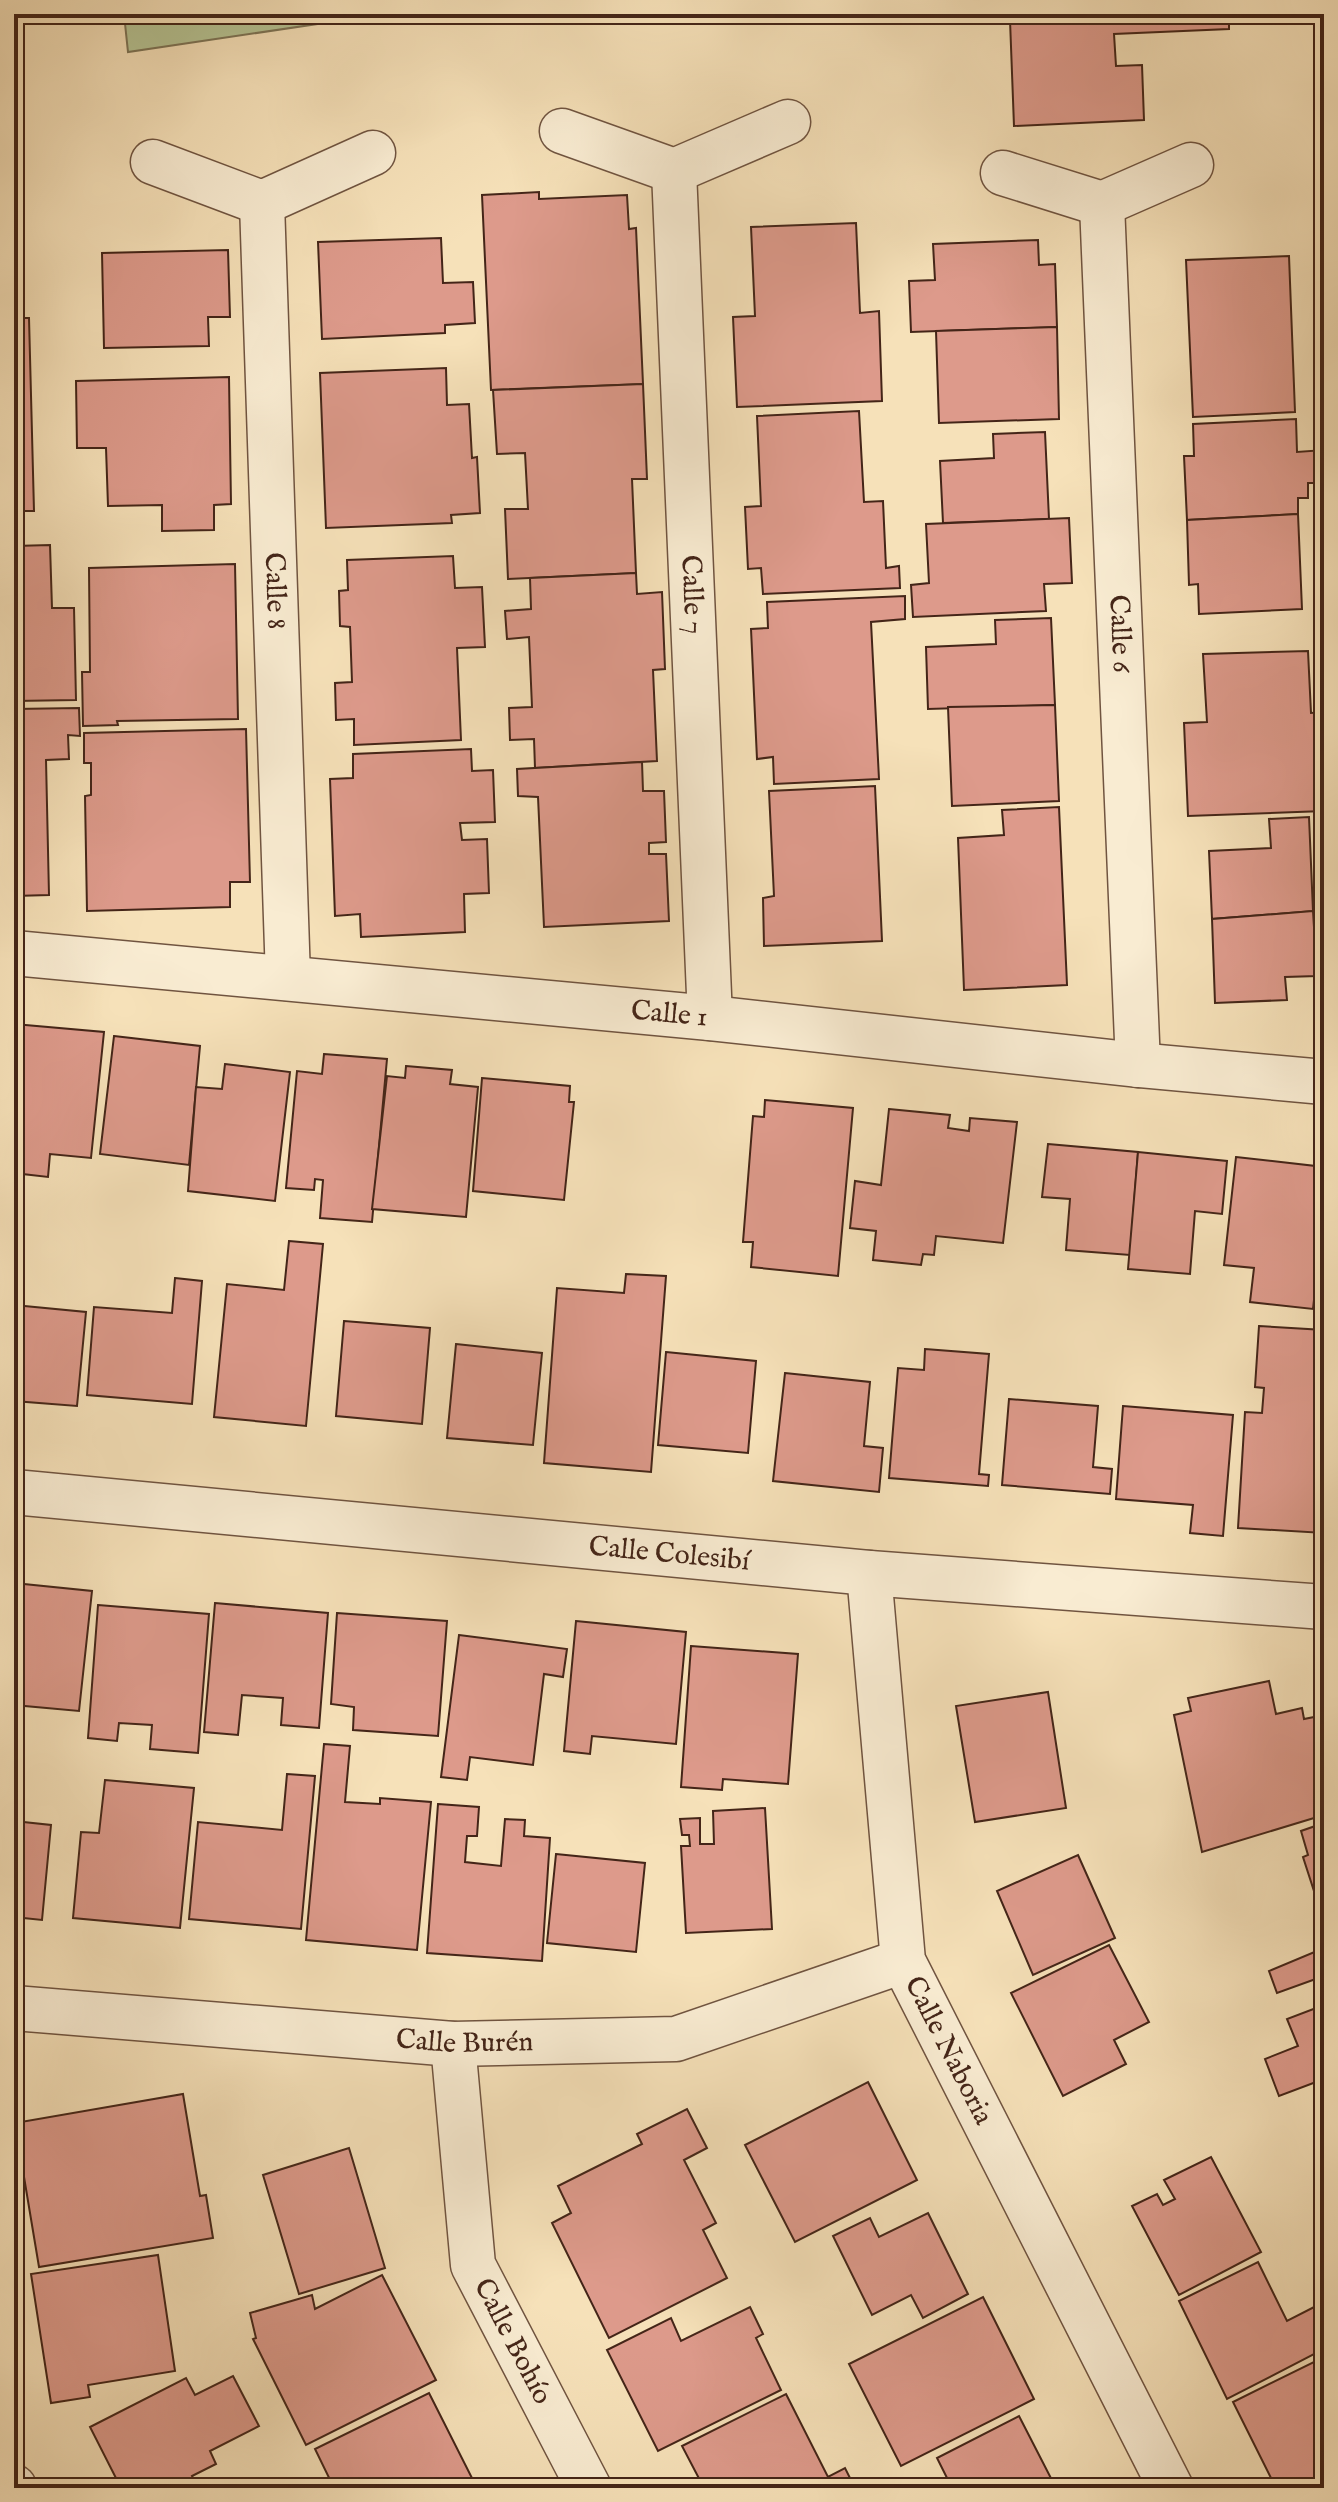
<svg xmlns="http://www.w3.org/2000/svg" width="1338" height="2502" viewBox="0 0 1338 2502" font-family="'IM FELL English',serif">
<rect width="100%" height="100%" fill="#f6e1b9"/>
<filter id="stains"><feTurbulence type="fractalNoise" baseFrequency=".0025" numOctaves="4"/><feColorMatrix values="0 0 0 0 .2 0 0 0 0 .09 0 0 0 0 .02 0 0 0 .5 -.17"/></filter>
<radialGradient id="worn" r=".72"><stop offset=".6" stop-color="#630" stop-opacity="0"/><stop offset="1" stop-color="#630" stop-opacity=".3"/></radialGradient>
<!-- green -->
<path fill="#b6c494" stroke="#7d7456" stroke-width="2" d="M124,14H385L128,52Z"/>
<!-- building -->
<g fill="#dd9a8b" stroke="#442518" stroke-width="2">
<path d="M1033,14H1229V29L1114,34L1116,66L1142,65L1144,120L1014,126L1010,20L1033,19Z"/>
<path d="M539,192V199L627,195L629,229L636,228L643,384L491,390L482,195Z"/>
<path d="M856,223L860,313L879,311L882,401L737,407L733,317L755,316L751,227Z"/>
<path d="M441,238L443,283L473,282L475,323L445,325V333L322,339L318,242Z"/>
<path d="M1038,240L1039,265L1055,264L1057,327L911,332L909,281L935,280L933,244Z"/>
<path d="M228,250L230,317H208L209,346L104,348L102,253Z"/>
<path d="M1289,256L1295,412L1193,417L1186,260Z"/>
<path d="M14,318H29L34,511H14Z"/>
<path d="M1057,327L1059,419L939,423L936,331Z"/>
<path d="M446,368L447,405L469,404L472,458L477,457L480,513L451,515L452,523L326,528L320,373Z"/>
<path d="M229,377L231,504L214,505V530L162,531V505L108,506L106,448H77L76,381Z"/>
<path d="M643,384L647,479H632L636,573L508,579L505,509H528L525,453L497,454L493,390Z"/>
<path d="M859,411L864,502L883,501L886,568L899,566L900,588L763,594L761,568L748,569L745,507L761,506L757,416Z"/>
<path d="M1296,419L1297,452L1324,450V483H1308V498H1298V514L1187,520L1184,456H1194L1193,424Z"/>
<path d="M1045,432L1049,519L943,523L940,461L994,458L993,434Z"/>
<path d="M1298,514L1302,609L1199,614L1198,584L1189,585L1187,520Z"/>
<path d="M1069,518L1072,583L1044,584L1046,611L913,617L911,585L929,583L926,524Z"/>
<path d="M50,545L52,608H74L76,700L14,701V546Z"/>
<path d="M453,556L455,588L482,587L485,647L457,648L461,740L354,745V719L336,720L335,683L352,682L350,627L340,626L339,591L348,590L347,560Z"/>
<path d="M235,564L238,719L117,721L118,725L83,726L82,672H90L89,568Z"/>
<path d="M636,573L637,594L662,592L665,669L653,670L657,761L535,768L534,739L510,740L509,708L532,707L529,637L507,639L505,611L531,609L530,578Z"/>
<path d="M905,596V619L871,622L879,779L774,784L773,757L757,759L751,629L768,628L767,602Z"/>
<path d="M1051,618L1055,705L928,709L926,647L996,644L995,620Z"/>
<path d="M1308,651L1311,713L1324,712V811L1188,816L1184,723L1207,722L1203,654Z"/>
<path d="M1055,705L1059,801L952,806L948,707Z"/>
<path d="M79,708L80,736L68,735L69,759L46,760L49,895L14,896V709Z"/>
<path d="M246,729L250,882H230V907L87,911L85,796L91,795V763H84V733Z"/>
<path d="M471,749L472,771L493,770L495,822L460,823L462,840L487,839L489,893L464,894L465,932L361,937L360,914L335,916L330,779L353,778V754Z"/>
<path d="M642,762L643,791H664L666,842L649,843V854H666L669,921L544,927L538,797L518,796L517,769Z"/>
<path d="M875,786L882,941L764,946L763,898L774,896L769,791Z"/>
<path d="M1059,807L1067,985L964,990L958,838L1004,835L1002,810Z"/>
<path d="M1309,817L1313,911L1212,919L1209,851L1271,848L1269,819Z"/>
<path d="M1313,911L1317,976L1285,977L1287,1000L1215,1003L1212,919Z"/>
<path d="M14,1024L104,1032L91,1158L50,1154L48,1177L14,1173Z"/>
<path d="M114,1036L200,1046L189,1165L100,1154Z"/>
<path d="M324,1054L387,1059L372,1222L320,1218L323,1180L315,1179L314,1190L286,1188L297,1071L322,1074Z"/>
<path d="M225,1064L290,1072L275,1201L188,1191L196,1087L222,1089Z"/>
<path d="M406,1066L452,1070L450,1084L478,1087L466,1217L372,1209L387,1076L405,1078Z"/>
<path d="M482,1078L570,1086L569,1102H574L564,1200L473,1191Z"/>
<path d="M765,1100L853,1108L838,1276L751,1267L753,1242H743L753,1116L764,1117Z"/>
<path d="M889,1109L950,1115L948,1128L969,1131L970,1118L1017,1122L1003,1243L936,1236L934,1255L923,1254L921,1265L873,1260L876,1231L850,1228L855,1181L881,1185Z"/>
<path d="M1048,1144L1138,1152L1130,1255L1066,1250L1070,1199L1042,1197Z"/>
<path d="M1138,1152L1227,1161L1222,1214L1195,1211L1190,1274L1128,1269Z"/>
<path d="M1236,1157L1324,1167V1209L1313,1309L1250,1302L1254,1268L1224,1265Z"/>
<path d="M289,1241L323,1244L306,1426L214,1417L227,1284L284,1290Z"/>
<path d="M626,1274L666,1276L651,1472L544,1463L557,1288L624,1293Z"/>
<path d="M175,1278L202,1281L192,1404L87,1395L94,1307L172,1313Z"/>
<path d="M14,1305L86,1312L77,1406L14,1401Z"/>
<path d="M344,1321L430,1328L422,1424L336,1416Z"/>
<path d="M1259,1326L1324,1330V1533L1238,1528L1245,1412L1262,1413L1264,1388L1255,1387Z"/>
<path d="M456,1344L542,1353L533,1445L447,1438Z"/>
<path d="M925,1349L989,1354L979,1474L989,1475L988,1486L889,1478L898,1368L924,1370Z"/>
<path d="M666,1352L756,1361L748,1453L658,1445Z"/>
<path d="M785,1373L870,1382L864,1446L883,1448L879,1492L773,1481Z"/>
<path d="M1009,1399L1098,1406L1093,1467L1112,1469L1110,1494L1002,1485Z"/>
<path d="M1123,1406L1233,1415L1223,1536L1190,1533L1193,1505L1116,1499Z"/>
<path d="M14,1583L92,1591L79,1711L14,1705Z"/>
<path d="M215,1603L328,1613L319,1728L281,1725L283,1698L242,1695L238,1735L204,1732Z"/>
<path d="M98,1605L209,1614L198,1753L150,1749L152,1725L119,1723L117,1741L88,1738Z"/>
<path d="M337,1613L447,1621L438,1736L353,1730L354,1707L331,1704Z"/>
<path d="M576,1621L686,1632L676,1744L592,1736L590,1754L564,1751Z"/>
<path d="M459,1635L567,1649L563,1677L544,1674L533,1765L470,1757L467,1780L441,1777Z"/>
<path d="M691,1646L798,1654L788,1784L723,1779L722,1790L681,1787Z"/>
<path d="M1269,1681L1276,1714L1302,1708L1304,1719L1324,1715V1815L1202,1852L1174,1715L1191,1711L1188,1698Z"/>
<path d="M1048,1692L1066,1808L975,1822L956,1706Z"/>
<path d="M324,1744L350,1746L345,1802L380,1804V1798L431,1802L417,1950L306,1940Z"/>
<path d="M287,1774L315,1776L301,1929L189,1919L198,1822L282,1830Z"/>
<path d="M105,1780L194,1788L180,1928L73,1918L81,1832L99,1833Z"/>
<path d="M438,1804L479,1807L477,1836H467L465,1862L501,1866L505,1819L525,1820L524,1836L550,1838L542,1961L427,1953Z"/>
<path d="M765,1808L772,1929L686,1933L681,1846H690L689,1835H682L680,1819L700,1818V1844H714L713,1811Z"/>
<path d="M14,1821L51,1825L42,1920L14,1917Z"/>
<path d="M1324,1823V1922L1303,1857L1308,1855L1301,1831Z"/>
<path d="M556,1854L645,1863L636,1952L547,1943Z"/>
<path d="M1078,1855L1115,1938L1033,1975L997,1891Z"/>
<path d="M1109,1945L1149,2022L1114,2040L1126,2064L1063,2096L1011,1993Z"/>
<path d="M1324,1948V1976L1277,1993L1269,1971Z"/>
<path d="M1324,2005V2079L1279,2096L1265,2059L1298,2046L1287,2019Z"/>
<path d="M868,2082L917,2180L795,2242L745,2145Z"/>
<path d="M183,2094L200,2196L206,2195L213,2238L39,2267L15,2123Z"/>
<path d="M687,2109L707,2148L684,2160L716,2223L703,2230L727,2278L609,2338L552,2223L571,2213L558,2186L642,2144L637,2134Z"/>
<path d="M349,2148L385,2268L299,2294L263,2175Z"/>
<path d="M1211,2157L1261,2252L1179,2295L1132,2206L1157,2194L1163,2205L1175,2199L1164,2180Z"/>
<path d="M928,2213L968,2294L923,2318L911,2295L872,2315L833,2236L870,2218L879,2237Z"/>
<path d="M158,2255L175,2371L88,2385L90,2397L51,2403L31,2274Z"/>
<path d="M1258,2262L1287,2321L1324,2302V2349L1227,2399L1179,2301Z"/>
<path d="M382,2275L436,2380L306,2445L253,2339L256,2338L250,2313L312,2295L315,2309Z"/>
<path d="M983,2297L1034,2399L901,2466L849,2364Z"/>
<path d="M750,2307L763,2334L756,2338L781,2390L658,2451L607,2350L671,2318L681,2341Z"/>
<path d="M1324,2357V2477L1303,2488H1276L1233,2402Z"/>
<path d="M233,2376L259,2426L210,2451L216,2464L192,2476L198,2488H121L90,2427L186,2378L195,2395Z"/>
<path d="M429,2393L477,2488H334L315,2449Z"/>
<path d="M786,2394L828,2477L845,2468L855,2488H704L682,2446Z"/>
<path d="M1019,2416L1056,2488H952L937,2458Z"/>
</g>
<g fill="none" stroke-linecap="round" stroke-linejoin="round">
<!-- street casing -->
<g stroke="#705440" stroke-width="47">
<g id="street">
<path d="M562,131L674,171L788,122"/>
<path d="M153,162L262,203L373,153"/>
<path id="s1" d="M674,171L710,1018"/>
<path d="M1003,173L1102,204L1191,165"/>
<path id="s2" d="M262,203L288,978"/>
<path id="s3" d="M1102,204L1138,1065"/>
<path id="s4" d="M14,953L710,1018L1138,1065L1324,1082"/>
<path id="s5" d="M14,1492L869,1573L1324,1607"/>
<path id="s6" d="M869,1573L903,1961L1171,2488"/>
<path id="s7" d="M14,2008L453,2044L676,2039L903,1961"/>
<path id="s8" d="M453,2044L473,2265L589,2488"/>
<path d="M14,2487V2488"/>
</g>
</g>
<!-- street -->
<use href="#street" stroke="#f9ecd2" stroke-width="44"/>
</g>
<g text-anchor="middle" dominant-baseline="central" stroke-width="8" stroke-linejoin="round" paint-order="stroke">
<!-- street labels -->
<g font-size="28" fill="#442518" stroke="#f9ecd2">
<text stroke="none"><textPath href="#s2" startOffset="388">Calle 8</textPath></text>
<text stroke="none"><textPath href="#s1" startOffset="424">Calle 7</textPath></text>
<text stroke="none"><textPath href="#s3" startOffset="430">Calle 6</textPath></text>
<text stroke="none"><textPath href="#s4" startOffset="658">Calle 1</textPath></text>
<text stroke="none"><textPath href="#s5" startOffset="658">Calle Colesibí</textPath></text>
<text stroke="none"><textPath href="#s7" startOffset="452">Calle Burén</textPath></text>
<text stroke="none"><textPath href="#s6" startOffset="490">Calle Naboria</textPath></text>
<text stroke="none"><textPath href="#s8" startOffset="308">Calle Bohío</textPath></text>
</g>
</g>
<!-- margin -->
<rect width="1338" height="2502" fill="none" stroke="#f6e1b9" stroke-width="48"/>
<rect x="16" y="16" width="1306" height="2470" fill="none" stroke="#442518" stroke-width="4"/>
<rect x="24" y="24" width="1290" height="2454" fill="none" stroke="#442518" stroke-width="2"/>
<rect width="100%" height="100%" filter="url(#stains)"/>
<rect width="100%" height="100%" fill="url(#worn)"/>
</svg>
